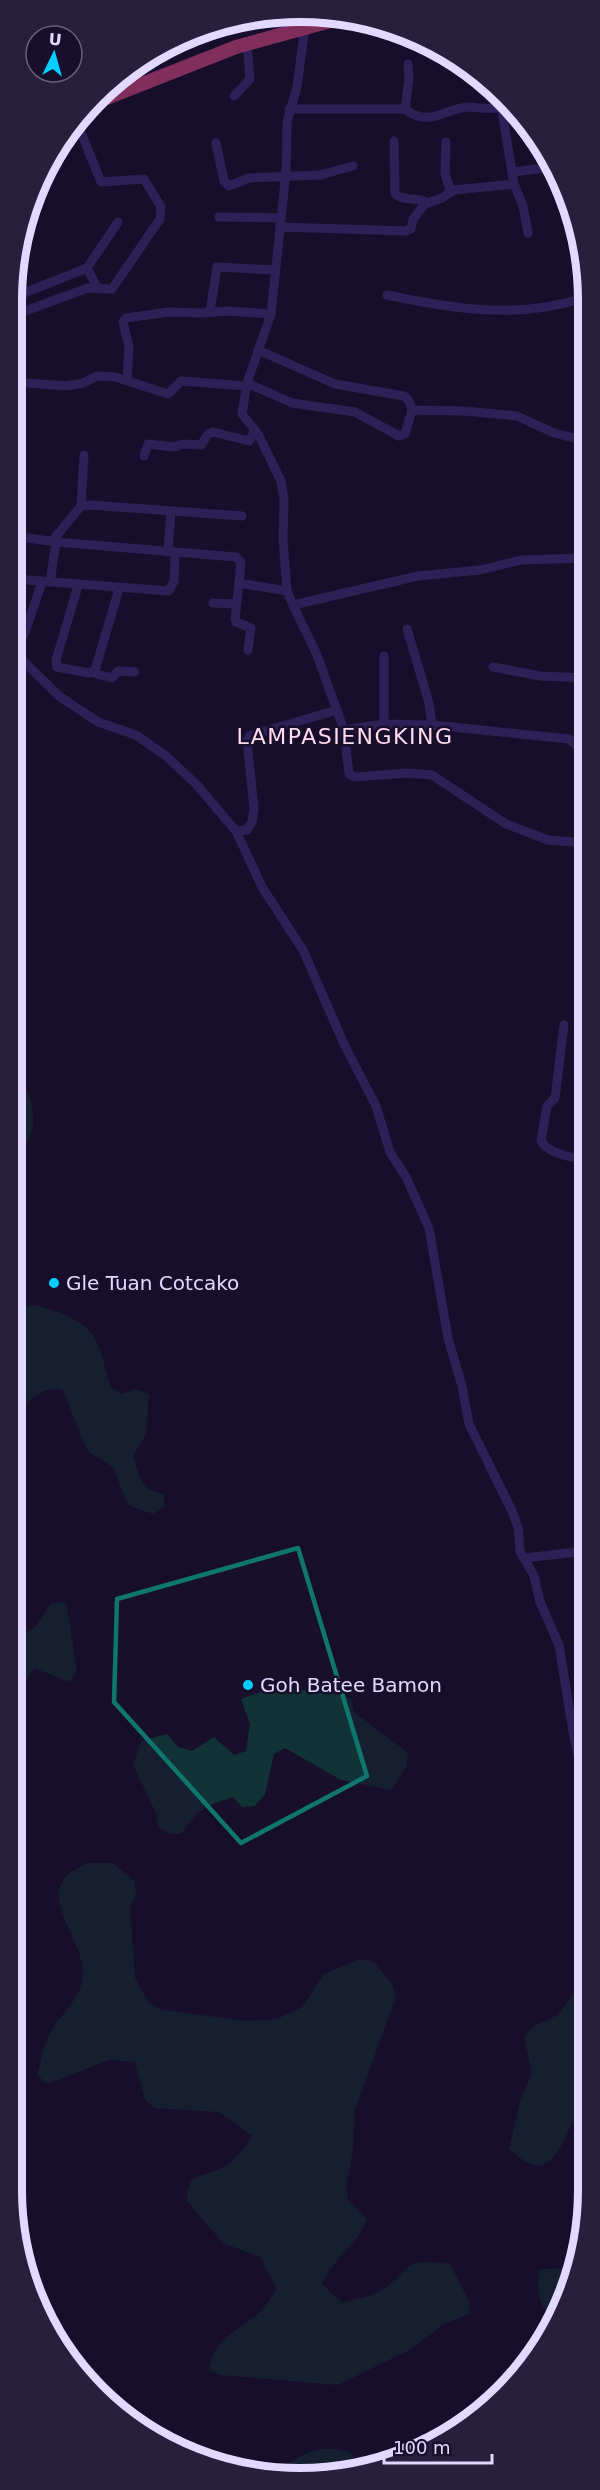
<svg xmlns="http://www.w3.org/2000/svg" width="600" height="2490" viewBox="0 0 600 2490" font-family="'DejaVu Sans',sans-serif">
<rect width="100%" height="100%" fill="#170f2b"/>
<!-- green -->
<g fill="#123335">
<path d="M18,1082C21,1085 26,1089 28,1093C36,1109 37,1148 13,1151V1083Z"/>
<path d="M34,1305C52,1309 81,1319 92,1334C102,1348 105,1371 111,1387L122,1394L135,1389L149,1394L146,1434L133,1456C140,1477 140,1490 164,1494V1507L153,1514L128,1505L113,1467L89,1452L83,1441L63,1390C41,1385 28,1402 13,1416V1374C24,1362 27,1344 24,1329L13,1323V1309Z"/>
<path d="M66,1602L77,1671L70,1682L34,1668L13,1701V1643L36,1626L51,1603Z"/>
<path d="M268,1689L324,1691L351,1698L354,1712L408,1753L406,1767L391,1790L341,1780L285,1748L274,1754L265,1794L255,1806L242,1807L233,1797C203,1807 199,1808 181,1834H168L158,1826L156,1813L133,1765L141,1741L167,1734L178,1747L192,1751L214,1737L234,1755L246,1751L250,1724L241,1699Z"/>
<path d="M12,1824L19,1829L25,1841L12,1848Z"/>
<path d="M87,1863H113L134,1881L136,1895L130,1906L135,1978L149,2003L162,2010L247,2021L277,2019L302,2007L324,1974L361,1959L374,1962L392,1984L396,1997L355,2109L353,2149L346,2187L348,2200L367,2219C358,2245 332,2259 322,2284L342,2303C354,2299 371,2297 382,2290C416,2266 402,2257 450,2264L469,2301V2314L444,2324L411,2349L338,2385L221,2375L209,2370C213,2338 239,2331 260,2312C266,2305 272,2296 277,2289L260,2257L223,2243L187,2201C188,2167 203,2180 223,2167C236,2159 245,2148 252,2136L219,2112L155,2108L145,2100L135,2062L109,2060L47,2084L37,2075C41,2063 43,2047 49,2035C59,2015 82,1999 83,1975C85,1944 45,1904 64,1879C69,1872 80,1867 87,1863Z"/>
<path d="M585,1978V2108L577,2111C568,2129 555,2177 528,2163C522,2160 515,2154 509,2149L521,2098L532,2074L524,2036L533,2026L558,2015Z"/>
<path d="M572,2268L554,2320C537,2307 537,2288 540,2269Z"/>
<path d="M391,2448L404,2451L402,2458L392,2463L281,2477L271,2475C300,2457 317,2440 352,2454L356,2467L369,2465Z"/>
</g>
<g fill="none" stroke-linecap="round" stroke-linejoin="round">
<!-- minor -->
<g stroke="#44388c" stroke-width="9">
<path d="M281,18L296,29"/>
<path d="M268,19L289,31"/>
<path d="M499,93L514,184L523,206L528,233"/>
<path d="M234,96L250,79L247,43"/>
<path d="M289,109H405C429,128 443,109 468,107C479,107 489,111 501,107"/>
<path d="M405,109L409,78L408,64"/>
<path d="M394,141L395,194C404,202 418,196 428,203"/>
<path d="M446,142L445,174L451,192"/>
<path d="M216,143L224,181L229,186L249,178L320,175L353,166"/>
<path d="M512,172L554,167"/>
<path d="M219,217L281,218"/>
<path d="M280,227L406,231L411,229L413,219L425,204L442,198L454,190L514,184"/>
<path d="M87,268L98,289"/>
<path d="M387,295C453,309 520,320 586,297"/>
<path d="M14,297L87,268L118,222"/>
<path d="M210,311L217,267L275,270"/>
<path d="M14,315L88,288L112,289L160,219L161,207L144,179L101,182L78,125"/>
<path d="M258,350L335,384L404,396L409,401L412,410"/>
<path d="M127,380L129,347L123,322L126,318L169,312L201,313L228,311L271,314"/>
<path d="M14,382L67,386L83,383L97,376L115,377L168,394L181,381L246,386"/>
<path d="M247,383L292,403L355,412L399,436L405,434L412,410L465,411L517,416L554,433L586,441"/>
<path d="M144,456L148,444L174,447L183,444L201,445L208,434L213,432L249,441L255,430"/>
<path d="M81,506L84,455"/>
<path d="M14,536L56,542L236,557L241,562L239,583L287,591"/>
<path d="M53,540L81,506L90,505L242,516"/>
<path d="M168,552L171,511"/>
<path d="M14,579L169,591L174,581L175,553"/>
<path d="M50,582L56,542"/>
<path d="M239,583L235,619L236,622L251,628L248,650"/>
<path d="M78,586L56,660L57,667L89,673L95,670L119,589"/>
<path d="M213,603L236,604"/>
<path d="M293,605L287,591L283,539L284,500L281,481L258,434L242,414L247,383L271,314L286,172L287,122L297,87L305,26"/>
<path d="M407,629L429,703L432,725"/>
<path d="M24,635L42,582"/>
<path d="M14,652L59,696L98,722L136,735L166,756L197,785L236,831L262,887L303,950L344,1044L376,1106L390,1152L406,1177L429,1228L448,1338L462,1386L469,1424L512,1511L518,1527L520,1551L534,1576L540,1602L559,1645L574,1738L586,1787"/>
<path d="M384,656V724"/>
<path d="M493,667L540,676L586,678"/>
<path d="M93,673L112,678L118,671L135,672"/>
<path d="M344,730L384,724L432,725L569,739L580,749L586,750"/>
<path d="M236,831L247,830L252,822L254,809L247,741L249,736L337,710"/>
<path d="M586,843L548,840L506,824L432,775L407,773L355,777L349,774L344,730L317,655L293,605L418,576L480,570L521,560L586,558"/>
<path d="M564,1025L555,1098L547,1106L541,1141C548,1154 572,1157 586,1160"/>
<path d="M524,1558L586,1551"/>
</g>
<!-- highway -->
<path stroke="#ff5495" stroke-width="14" d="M99,101L236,47L345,17"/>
</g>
<!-- marked area -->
<path d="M0 0H600V2490H0ZM298,1548L367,1776L241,1843L114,1702L117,1599Z" fill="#170f2b" fill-opacity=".55" fill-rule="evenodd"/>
<path fill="none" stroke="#0f766e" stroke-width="4.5" stroke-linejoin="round" d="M298,1548L367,1776L241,1843L114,1702L117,1599Z"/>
<!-- markers -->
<g fill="#05cdff" stroke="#170f2b" stroke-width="2">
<circle cx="54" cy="1283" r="6"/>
<circle cx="248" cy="1685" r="6"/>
</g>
<g text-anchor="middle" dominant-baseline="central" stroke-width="5" stroke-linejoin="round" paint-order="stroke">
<!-- poi labels -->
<g font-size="20" fill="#e1d9ff" stroke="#170f2b" text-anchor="start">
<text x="66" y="1283">Gle Tuan Cotcako</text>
<text x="260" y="1685">Goh Batee Bamon</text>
</g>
<!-- quarter labels -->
<g font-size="22" letter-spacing="1.5" fill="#ffdbef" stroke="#170f2b">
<text x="345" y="736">LAMPASIENGKING</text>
</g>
</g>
<!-- crop -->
<path d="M0 0H600V2490H0ZM300 22H300A278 278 0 0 1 578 300V2190A278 278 0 0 1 300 2468H300A278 278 0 0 1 22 2190V300A278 278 0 0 1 300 22Z" fill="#271f3c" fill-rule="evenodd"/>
<path fill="none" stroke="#e1d9ff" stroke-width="8" d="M300 22H300A278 278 0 0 1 578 300V2190A278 278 0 0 1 300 2468H300A278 278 0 0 1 22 2190V300A278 278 0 0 1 300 22Z"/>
<!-- north arrow -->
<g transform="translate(54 54) rotate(5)"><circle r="28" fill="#170f2b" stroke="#686080" stroke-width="1.5"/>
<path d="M0-4.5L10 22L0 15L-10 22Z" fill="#05cdff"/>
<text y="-9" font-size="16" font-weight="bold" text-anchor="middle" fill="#e1d9ff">U</text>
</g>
<!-- scale -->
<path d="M384 2454v9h108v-9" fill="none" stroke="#e1d9ff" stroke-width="3"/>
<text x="393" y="2454" font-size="18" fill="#e1d9ff" stroke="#170f2b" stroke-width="4.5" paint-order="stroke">100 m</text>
</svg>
